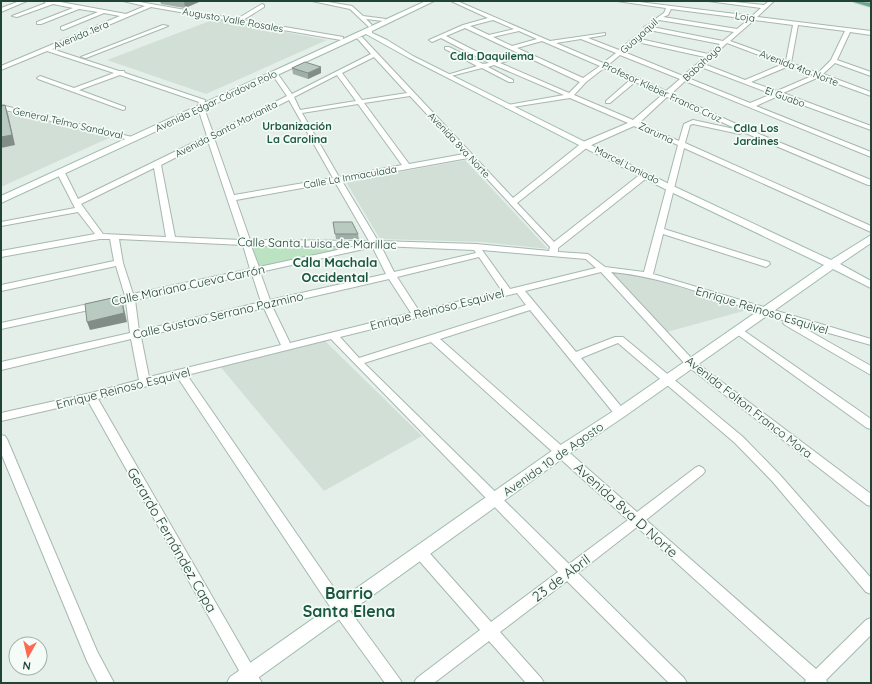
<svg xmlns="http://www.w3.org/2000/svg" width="872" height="684" viewBox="0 0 872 684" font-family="Quicksand,sans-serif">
<rect width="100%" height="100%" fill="#e4efe9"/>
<!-- built -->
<g fill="#d2dfd7">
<path d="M215,19L327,40L206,94L107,60Z"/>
<path d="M1,111L111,137L1,187Z"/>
<path d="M465,160L548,249L483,242L380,239L346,182Z"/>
<path d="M606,272L642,276L675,284L751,309L663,333Z"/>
<path d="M323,339L422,436L324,491L219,365Z"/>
</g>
<!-- green -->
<path fill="#bbe2c1" d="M244,241L372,243L254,269Z"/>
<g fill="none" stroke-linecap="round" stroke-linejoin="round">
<!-- street casing -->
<g stroke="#a6b8b0" stroke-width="2">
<g id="street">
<path d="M20,1H27L1,12V8Z"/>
<path d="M43,1H55L126,14L145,6L123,1H134L237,19L262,4L264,5V7L243,20L343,37V39L341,40L151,7L52,49L119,71H124L125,73L205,100L204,108L213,133L287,96L272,74L273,73H277L292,94L371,54L357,38L362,37L513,198L583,142L628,123L570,98L506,108L505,107L508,105L564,95L494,65L488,67L513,80V82H509L482,68L447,77V75L477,66L445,49V47H449L483,64L489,63L441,38L432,42L429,40L463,25L488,18L451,1H457L550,41L605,33V35L588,38L619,50L644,29V27C651,24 657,17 664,13L666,8L617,1H631L752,16L761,8L708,1H724L764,5L769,1H774L757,17L871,31V35L850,32L837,60L871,72V76L835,63L823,74L871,92V96L819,77L783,93L871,126V130L778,96L756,106L871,152V157L685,81L671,94L747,129L871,180V185H868L743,132L740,134L693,124L690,125L685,143L871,226V232L684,148L664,229L769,262L770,264L766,267L763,266L663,234L653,274L871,339V345L797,324L871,366V375L785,325L783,323L786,321C730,304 669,277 611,272L694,361L871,494V506L867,505L686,365L601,272L525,291L576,352L615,337H623L743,437L780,475L871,578V594L866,592L772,481L735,443L618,343L581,358L624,410L626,413L624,416H616L530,310L440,339L637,512L695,468L699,466L703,468L705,471L703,474L646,520L816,669L866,620L871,618V635L826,680L828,683H804L806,680L637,527L578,573L684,678L687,683H669L567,581L500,632L541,678L544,683H526L489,641L434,683H414L417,678L480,630L415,556L413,552L415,548L420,546L425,548L491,622L558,572L331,339L187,375L345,604L399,678L402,683H385L335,614L178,378L98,399L262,683H246L88,401L1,421V413L91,393L139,380L131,339L1,370V362L130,333L126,302L1,329V323L125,296L116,266L1,291V285L114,261L110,239H100L1,257V251L95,234L78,212L1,226V222L75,208L57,173L58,171H64L78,199L207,136L198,108L199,102L120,75L79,90L125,107V109L123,110L38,79L37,78L40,76L74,88L114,73L47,51L1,70V66L120,16L104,13L63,30L61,29V27L98,12L79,9L41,24H37V22L73,8L53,4L17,17L12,16L46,3ZM671,9L749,19L737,29L663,17L668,15ZM493,20L514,29L489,35L470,26ZM659,20L734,32L723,41L652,27ZM754,20L793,25L786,61L730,41ZM798,25L845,31L831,60L818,73L791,63ZM465,28L520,54L495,61L446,36ZM649,30L720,44L708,54L640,39ZM519,31L537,39L512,46L493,37ZM581,39L616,53L603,63L556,43ZM542,41L600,66L583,78L517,48ZM637,42L705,57L683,76L624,52ZM727,43L783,64L745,80L704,64ZM620,55L680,79L666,91L608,65ZM525,56L580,82L569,93L500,63ZM374,57L407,93L362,100L342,73ZM789,66L814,75L777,91L751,82ZM701,67L772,94L750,103L688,78ZM604,68L630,80L606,101V103H610L635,82L662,95L633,120L574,95L586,82ZM337,75L356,101L300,110L294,97ZM410,96L464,154L409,164L364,103ZM667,97L739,130L693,120L684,124L679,141L639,123ZM289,100L333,178L234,195L214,138ZM358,104L402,165L339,177L302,113ZM634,126L678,145L644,272L605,267L588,254L558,252V248L648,177V173H642L554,242L517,203L589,146ZM208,141L241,240L175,237L161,165ZM468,158L550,247L549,251L476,244L378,241L342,181ZM154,168L166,237L103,234L81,204ZM335,182L369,241L250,240L236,200ZM119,239L243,245L250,269L133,294L123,263ZM251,246H356L259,267ZM365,246H372L386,274L270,300L260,272L364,249ZM381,246L474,250L476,253L394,272ZM482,250L586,259L596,268L510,289ZM479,257L502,291L419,311L397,277ZM252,274L261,302L139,331L135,300ZM389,279L411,313L290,343L272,306ZM517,293L526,305L359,358L340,337ZM264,308L281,345L149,377L141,337ZM431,342L628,520L569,564L364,363Z"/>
<path d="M312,1H322L352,6L363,16L386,19L383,21L366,19L372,25L369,27L350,9Z"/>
<path d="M163,25L168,26L86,58L81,57Z"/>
<path d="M1,105L136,138L138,139L134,141L1,109Z"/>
<path d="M737,327L740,328L871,419V429L867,428L734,332L732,330L734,328Z"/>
<path d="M1,435L5,436L7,439L97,651L114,683H98L87,661L1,453Z"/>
</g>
</g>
<!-- secondary casing -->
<g stroke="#a1bcaf" stroke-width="2">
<path id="secondary" d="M426,1H434L372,31V33L387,40L413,56L673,186L831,260L871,235V243L840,264L871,281V288L833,269L625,416L566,456L251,683H227L230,677L556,448L615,410L824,265L667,190L409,58L366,34L1,203V196Z"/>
</g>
<!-- primary casing -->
<g stroke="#c1cac7" stroke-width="2">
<path id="primary" d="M853,1L871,3V7L854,2Z"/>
</g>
<!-- street -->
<use href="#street" fill="#fff" fill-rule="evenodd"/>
<!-- secondary -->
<use href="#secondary" fill="#fff" fill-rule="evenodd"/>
<!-- primary -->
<use href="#primary" fill="#64a98f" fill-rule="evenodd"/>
</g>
<!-- wall -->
<g fill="#9faea6">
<path d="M160,1H199V2L185,8L161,4Z"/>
<path d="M292,68L321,73L308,79L293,74Z"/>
<path d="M333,222L358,234L359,239H336Z"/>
</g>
<!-- shaded-wall -->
<g fill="#828d87">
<path d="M184,1H199V2L185,8Z"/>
<path d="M321,67V73L308,79V73Z"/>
<path d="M5,105L8,114L15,145L1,148V137Z"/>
<path d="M121,296L123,304L127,322L90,330L87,322Z"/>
</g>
<!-- building -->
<g fill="#b9cac1" stroke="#828d87">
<path d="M305,62L321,67L308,73L292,68Z"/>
<path d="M5,105L12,135L1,137V106Z"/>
<path d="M333,222H352L358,234H335Z"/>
<path d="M121,296L124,313L87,322L85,304Z"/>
</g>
<g text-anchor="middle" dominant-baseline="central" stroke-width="3.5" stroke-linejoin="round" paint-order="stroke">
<!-- far-street labels -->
<g font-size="10" fill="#214336" stroke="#f5fbf7">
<text transform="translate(745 17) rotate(8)">Loja</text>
<text transform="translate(233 20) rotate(10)">Augusto Valle Rosales</text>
<text transform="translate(81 35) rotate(-23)">Avenida 1era</text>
<text transform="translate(639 36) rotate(-42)">Guayaquil</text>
<text transform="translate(702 63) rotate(-43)">Babahoyo</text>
<text transform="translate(799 68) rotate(21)">Avenida 4ta Norte</text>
<text transform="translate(662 92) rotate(25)">Profesor Kleber Franco Cruz</text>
<text transform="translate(785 97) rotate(20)">El Guabo</text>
<text transform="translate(216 101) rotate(-25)">Avenida Edgar Córdova Polo</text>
<text transform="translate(68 123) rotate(13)">General Telmo Sandoval</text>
<text transform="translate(226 129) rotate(-27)">Avenida Santa Marianita</text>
<text transform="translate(656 133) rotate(25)">Zaruma</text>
<text transform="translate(459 145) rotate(47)">Avenida 8va Norte</text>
<text transform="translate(627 165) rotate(27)">Marcel Laniado</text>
<text transform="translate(350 177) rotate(-10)">Calle La Inmaculada</text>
</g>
<!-- far-neighbourhood labels -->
<g font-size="11" font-weight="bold" fill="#1a5742" stroke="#f5fbf7">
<text x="492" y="56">Cdla Daquilema</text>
<text x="297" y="126">Urbanización<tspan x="297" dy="13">La Carolina</tspan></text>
<text x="756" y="128">Cdla Los<tspan x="756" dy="13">Jardines</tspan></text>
</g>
<!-- street labels -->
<g font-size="12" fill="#214336" stroke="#f5fbf7">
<text transform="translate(317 243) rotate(1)">Calle Santa Luisa de Marillac</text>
<text transform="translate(188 285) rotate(-12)">Calle Mariana Cueva Carrón</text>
<text transform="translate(437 309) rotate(-14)">Enrique Reinoso Esquivel</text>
<text transform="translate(762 310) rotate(17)">Enrique Reinoso Esquivel</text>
<text transform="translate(218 315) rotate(-13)">Calle Gustavo Serrano Pazmino</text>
<text transform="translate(123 388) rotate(-14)">Enrique Reinoso Esquivel</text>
<text transform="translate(749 407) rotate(38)">Avenida Folton Franco Mora</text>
<text transform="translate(553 459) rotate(-35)">Avenida 10 de Agosto</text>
</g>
<!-- neighbourhood labels -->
<g font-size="13" font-weight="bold" fill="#1a5742" stroke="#f5fbf7">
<text x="335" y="262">Cdla Machala<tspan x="335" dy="15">Occidental</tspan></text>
</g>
<!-- near-street labels -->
<g font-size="14" fill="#214336" stroke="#f5fbf7">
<text transform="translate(626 510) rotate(42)">Avenida 8va D Norte</text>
<text transform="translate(172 540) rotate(60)">Gerardo Fernández Capa</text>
<text transform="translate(561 578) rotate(-37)">23 de Abril</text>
</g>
<!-- near-neighbourhood labels -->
<g font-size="16" font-weight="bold" fill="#1a5742" stroke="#f5fbf7">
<text x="349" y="593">Barrio<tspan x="349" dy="18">Santa Elena</tspan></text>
</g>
</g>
<!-- border -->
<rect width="872" height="684" fill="none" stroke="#214336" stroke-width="4"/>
<!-- north arrow -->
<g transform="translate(28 656) rotate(188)"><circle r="19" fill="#f5fbf7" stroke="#a0b1aa"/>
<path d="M0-3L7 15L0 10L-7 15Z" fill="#ff6952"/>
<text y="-6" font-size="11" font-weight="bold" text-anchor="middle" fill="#214336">N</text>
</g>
</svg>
